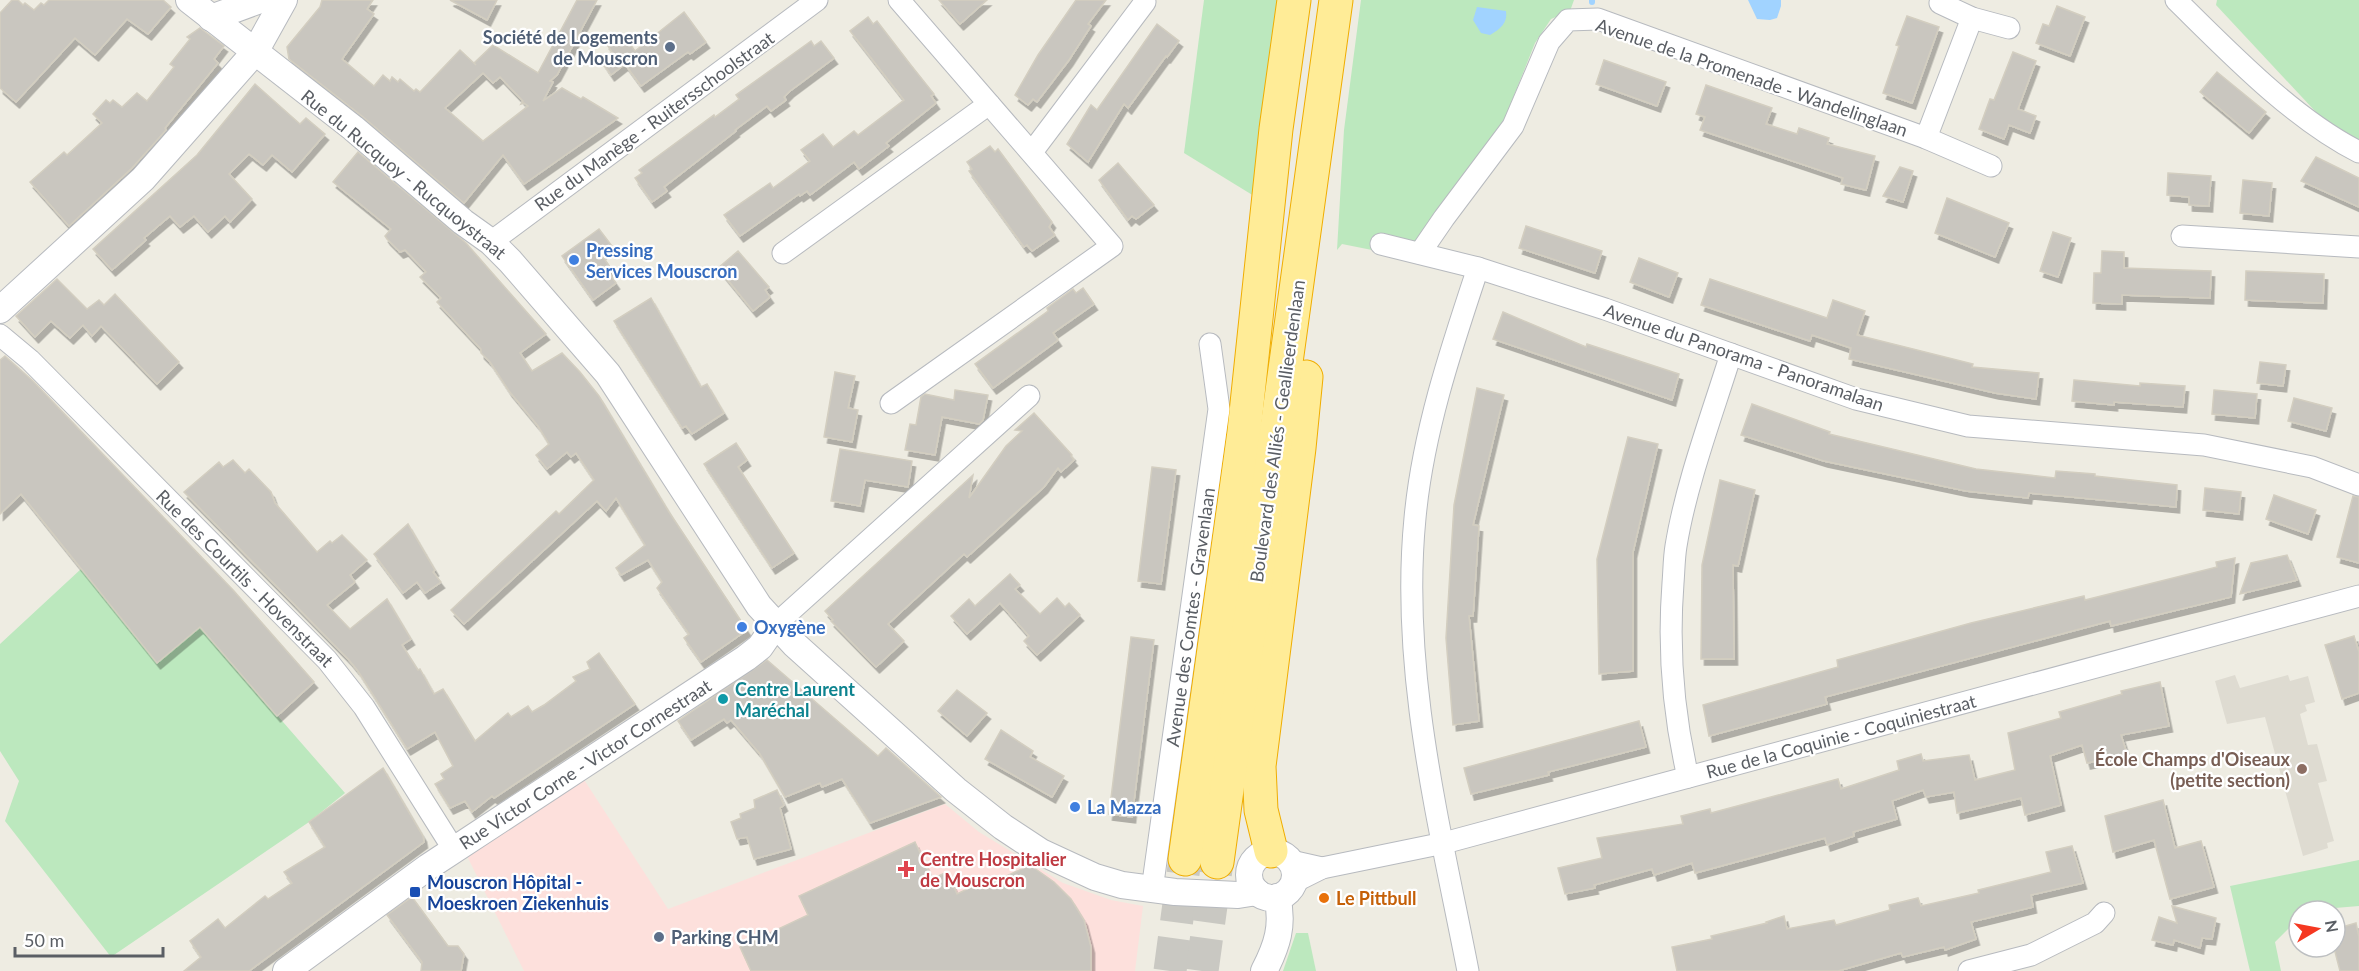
<svg xmlns="http://www.w3.org/2000/svg" width="2359" height="971" viewBox="0 0 2359 971" font-family="Lato,sans-serif">
<defs>
<filter id="shadow"><feDropShadow dx="3.5" dy="6" stdDeviation="0" flood-color="#0004"/></filter>
</defs>
<rect width="100%" height="100%" fill="#eeece2"/>
<!-- education -->
<path fill="#dedbd1" d="M2235,675L2240,688L2288,675L2290,681L2308,676L2315,702L2305,705L2307,711L2300,714L2308,745L2317,744L2327,781L2318,783L2334,841L2327,843L2328,848L2303,856L2265,717L2227,724L2215,681Z"/>
<!-- medical -->
<path fill="#fde0dc" d="M581,775L668,909L945,804L979,832L1063,883L1111,900L1143,906L1135,971H524L465,852Z"/>
<!-- green -->
<g fill="#bce8be">
<path d="M1204,0H1280L1254,196L1184,153Z"/>
<path d="M1361,0H1574L1570,11L1551,19L1535,43L1503,123L1414,243L1377,235L1372,250L1342,244L1337,250L1344,130Z"/>
<path d="M2217,0H2359V141L2328,125L2216,5Z"/>
<path d="M81,569L200,627L345,793L309,822L111,957L5,821L19,781L0,751V644Z"/>
<path d="M2359,860V906L2299,911V918L2275,942L2281,971H2250L2230,886Z"/>
<path d="M1296,933H1308L1316,971H1283Z"/>
</g>
<!-- water -->
<g fill="#a1d3ff">
<path d="M1748,0H1781V6L1777,18L1770,20L1757,19Z"/>
<path d="M1477,7L1506,11C1508,23 1500,29 1490,35L1481,33L1473,20Z"/>
</g>
<g fill="none" stroke-linecap="round" stroke-linejoin="round">
<!-- stream -->
<path stroke="#a1d3ff" stroke-width="6" d="M1592,2V0"/>
</g>
<!-- building -->
<g fill="#c9c6bf" stroke="#d3cec0" stroke-width="1.5" fill-rule="evenodd" filter="url(#shadow)">
<path d="M12,0H18L23,5L25,3L34,10L41,3L44,5L49,0H163L171,7L148,34L127,19L95,55L75,38L16,102L0,88V13Z"/>
<path d="M322,0H373L367,9L374,14L342,59L374,86L383,75L390,81L392,77L398,82L400,79L414,91L416,89L420,92L460,50L476,65L474,63L493,45L538,73L577,0H597L557,75L550,81L553,82L543,101L562,88L581,99L583,97L618,118L524,184L503,155L464,203L362,116L289,59L287,47L320,7ZM483,73L493,83L500,77L523,101L521,104L524,103L528,106L483,141L445,108Z"/>
<path d="M450,0H497L487,20Z"/>
<path d="M939,0H987L960,24Z"/>
<path d="M1076,0H1106L1088,24L1091,26L1069,60L1037,102L1033,99L1028,105L1015,95L1038,55Z"/>
<path d="M2057,6L2085,17L2070,56L2036,43L2043,24L2049,26Z"/>
<path d="M684,12L706,42L690,54L688,52L641,86L625,64L611,75L601,60L612,52L606,43L622,33L635,51Z"/>
<path d="M1907,16L1939,27L1912,103L1883,93L1899,46L1896,45Z"/>
<path d="M868,17L873,24L877,21L910,64L934,94L931,96L936,103L886,143L889,146L859,169L854,162L810,195L807,191L800,196L799,194L740,236L724,215L770,183L773,188L810,161L801,150L823,134L833,147L854,131L858,135L904,100L850,31Z"/>
<path d="M1157,24L1179,41L1167,57L1166,56L1128,108L1124,104L1088,162L1067,144L1091,105L1097,110Z"/>
<path d="M200,28L224,46L214,59L218,63L165,128L166,130L132,168L69,226L30,182L64,152L67,155L102,123L93,114L106,100L110,103L113,100L122,107L137,93L147,101L174,67L170,64L190,39L187,37Z"/>
<path d="M811,41L814,46L821,41L834,58L790,91L784,97L786,100L771,111L767,106L735,130L736,131L664,187L667,191L652,202L635,178L642,173L639,170L714,115L715,117L739,99L736,95Z"/>
<path d="M2013,52L2036,61L2018,109L2036,116L2030,133L2009,125L2004,139L1979,129L1990,99L1994,100Z"/>
<path d="M1604,60L1666,82L1657,106L1596,84Z"/>
<path d="M2217,72L2266,112L2249,133L2200,92Z"/>
<path d="M255,84L300,124L306,118L325,134L292,172L272,155L263,165L249,154L229,174L252,199L230,222L225,216L208,232L194,216L180,227L170,216L144,238L146,240L112,270L93,249L197,155Z"/>
<path d="M1706,85L1772,108L1766,124L1797,134L1799,128L1829,138L1827,144L1875,156L1866,190L1841,184L1843,178L1700,130L1705,117L1696,114Z"/>
<path d="M990,146L995,152L998,149L1052,222L1049,227L1055,235L1032,251L1027,245L1024,247L969,171L972,169L967,162Z"/>
<path d="M358,152L466,243L546,334L520,353L532,371L562,353L580,372L599,396L669,512L747,630L701,662L684,638L689,634L657,588L662,582L648,560L621,575L616,568L645,545L616,498L606,511L597,501L464,624L451,610L556,511L559,514L594,480L576,453L571,457L567,452L547,469L536,455L549,444L538,426L509,391L490,362L481,353V349L437,302L441,298L420,277L426,272L405,250L400,252L387,239L385,236L391,229L333,182Z"/>
<path d="M2316,157L2359,178V207L2301,181Z"/>
<path d="M1118,163L1154,205L1136,219L1132,216L1128,220L1099,180Z"/>
<path d="M1900,167L1913,171L1903,202L1883,196Z"/>
<path d="M2168,173L2211,176L2209,206L2189,205V197L2167,195Z"/>
<path d="M2243,180L2272,183L2269,216L2240,213Z"/>
<path d="M1947,198L2009,223L1995,257L1935,233Z"/>
<path d="M1526,226L1602,251L1595,273L1519,248Z"/>
<path d="M599,229L612,246L601,254L612,270L609,273L616,283L593,300L562,256Z"/>
<path d="M2053,232L2071,238L2058,277L2040,271Z"/>
<path d="M738,251L769,287L765,290L770,297L753,311L718,268Z"/>
<path d="M2102,251L2124,252V268L2211,271L2210,298L2122,295V304L2093,303L2094,273H2101Z"/>
<path d="M1639,258L1678,273L1669,297L1630,282Z"/>
<path d="M2246,271L2324,274L2323,303L2245,300Z"/>
<path d="M57,279L87,309L99,300L104,305L115,294L179,362L157,384L101,326L92,336L83,325L70,338L51,321L35,337L16,316Z"/>
<path d="M1710,279L1827,318L1833,300L1865,311L1857,335L1973,364L1972,367L2039,373L2036,399L1995,393L1849,359L1851,348L1812,335L1810,341L1701,305Z"/>
<path d="M1083,288L1094,304L1053,333L1058,340L993,388L975,364L1048,311L1047,308L1073,289L1076,293Z"/>
<path d="M651,298L701,387L707,384L724,413L692,434L686,426L682,428L614,321Z"/>
<path d="M1503,312L1586,347L1587,344L1679,374L1672,400L1493,339Z"/>
<path d="M5,356L33,381L234,591L314,682L277,716L200,627L157,663L21,494L0,514V360Z"/>
<path d="M2260,362L2286,365L2283,386L2257,383Z"/>
<path d="M835,372L855,376L848,408L858,410L852,442L824,437Z"/>
<path d="M2074,380L2140,386V383L2185,386L2183,407L2114,402V405L2072,401Z"/>
<path d="M1477,388L1504,395L1473,525L1479,526L1473,616H1469L1479,721L1453,725L1446,638L1454,505Z"/>
<path d="M955,390L988,395L983,420L979,424L942,417L935,455L905,450L910,424L916,425L921,397L925,394L954,400Z"/>
<path d="M2214,390L2257,394L2255,418L2212,414Z"/>
<path d="M2294,398L2332,408L2326,431L2288,421Z"/>
<path d="M1752,404L1830,432L1829,434L1976,469L2055,478L2056,471L2095,474V476L2177,485L2176,507L2029,493L2028,498L1966,491L1824,461L1741,435Z"/>
<path d="M1034,413L1072,455L1071,456L1074,460L1061,472L1058,468L1044,487L967,557L964,554L888,624L904,641L876,667L831,621L833,620L825,611L973,475L969,498L1006,446L1022,431L1015,430Z"/>
<path d="M1628,437L1658,444L1633,552V671L1599,674L1597,559Z"/>
<path d="M736,443L747,460L738,467L794,553L772,568L704,464Z"/>
<path d="M840,449L912,461L908,487L865,480L860,506L831,501Z"/>
<path d="M233,460L245,473L249,469L271,492L275,503L317,552L330,541L332,543L342,535L367,560L350,575L355,582L327,605L350,629L387,599L411,639L402,645L418,670L420,669L434,694L443,689L475,741L508,713L511,717L528,706L532,712L544,705L576,681L573,677L590,669L587,662L599,653L635,704L494,798L492,796L472,812L465,801L450,808L435,784L444,779L441,774L453,766L435,732L407,749L358,671L349,660L184,492L219,462L223,467Z"/>
<path d="M1152,467L1176,470L1161,584L1138,581Z"/>
<path d="M1720,480L1755,490L1738,566L1733,565L1734,659H1701L1702,565Z"/>
<path d="M2205,488L2241,492L2239,514L2203,510Z"/>
<path d="M2274,495L2316,510L2308,534L2266,519Z"/>
<path d="M2353,496L2359,497V563L2337,557Z"/>
<path d="M408,524L435,570L433,572L441,582L425,593L417,582L403,593L374,554Z"/>
<path d="M2287,555L2297,580L2240,594L2251,563Z"/>
<path d="M2235,558L2231,597L2111,626L2110,621L1825,697L1827,704L1709,736L1703,705L1838,667L1837,660L1971,623L2084,596L2085,600L2217,567L2216,562Z"/>
<path d="M1010,574L1020,585L1015,589L1040,614L1057,598L1065,607L1069,603L1080,615L1037,655L1024,641L1029,636L1000,603L967,634L951,616L969,599L975,606Z"/>
<path d="M2354,636L2359,652V693L2342,699L2325,645Z"/>
<path d="M1131,637L1154,640L1132,817L1109,814Z"/>
<path d="M767,660L878,756L886,748L941,797L870,823L842,779L822,787L820,783L785,797L760,754L731,720L727,723L724,719L691,740L678,721Z"/>
<path d="M2160,682L2169,726L2121,735L2127,754L2087,763L2082,745L2050,756L2061,805L2025,815L2021,798L1957,813L1954,792L1926,797L1923,790L1892,801L1897,819L1853,832L1854,836L1827,845L1825,838L1695,873L1692,863L1654,875L1652,869L1594,885L1595,888L1565,894L1558,868L1602,858L1597,838L1683,824L1681,816L1710,809L1711,813L1838,779L1841,789L1899,770L1897,761L1921,754L1923,761L1969,755L1975,780L2015,770L2008,733L2061,718L2059,712L2122,694L2121,691Z"/>
<path d="M957,690L987,713L967,736L938,711Z"/>
<path d="M1639,721L1646,747L1548,772L1549,775L1471,794L1464,768Z"/>
<path d="M1001,730L1033,751L1030,757L1064,776L1052,797L985,759Z"/>
<path d="M383,768L423,836L424,842L249,971H184L201,957L190,941L218,919L225,928L265,896L268,899L292,883L284,872L325,847L309,822Z"/>
<path d="M777,790L784,805L780,808L791,849L754,859L747,837L737,839L731,822L741,818L740,814L755,808L754,800Z"/>
<path d="M2163,800L2175,848L2201,841L2214,887L2170,899L2154,840L2113,852L2105,816Z"/>
<path d="M915,842L932,879L947,872L957,894L990,878L992,883L1030,865L1054,882L1071,899L1084,920L1091,947V971H751L740,947L808,915L799,896Z"/>
<path d="M2072,846L2083,883L2031,895L2033,907L1971,922L1976,939L1945,950L1944,947L1903,957L1901,953L1838,971H1677L1672,947L1712,939L1711,936L1767,923L1766,922L1784,916L1787,929L1834,920L1836,925L1890,910L1889,905L1918,898L1921,906L1979,893L1978,890L2051,872L2046,852Z"/>
<path d="M412,897L448,946H458L464,954L461,971H421L422,962L387,915Z"/>
<path d="M2172,906L2216,918L2212,939L2202,938L2200,948L2174,940L2173,945L2152,940L2159,917L2177,923Z"/>
<path d="M2356,923L2359,937V971H2340L2335,952V929Z"/>
</g>
<g fill="none" stroke-linecap="round" stroke-linejoin="round">
<!-- trunk-tunnel -->
<g stroke="#c9c8c2" stroke-width="33" stroke-dasharray="33 16" stroke-linecap="butt">
<path d="M1170,971L1185,859"/>
<path d="M1202,971L1217,862"/>
</g>
<!-- minor casing -->
<g stroke="#b7babf" stroke-width="23">
<g id="minor">
<path d="M2176,0C2229,52 2293,119 2359,152"/>
<path d="M1940,3L1972,18L2009,28"/>
<path d="M1926,138L1972,18"/>
<path d="M1032,152L1145,2"/>
<path d="M2182,236L2359,247"/>
<path d="M491,242L817,0"/>
<path d="M1381,244L1478,268L1605,309L1856,399L1968,426L2204,445L2312,467L2359,485"/>
<path d="M783,253L989,104"/>
<path d="M1420,253L1444,218L1513,126L1549,42L1568,20L1598,19L1926,138L1991,166"/>
<path d="M0,335L30,360L327,660L364,707L454,850"/>
<path d="M891,403L1112,246L899,0"/>
<path d="M776,624L1029,396"/>
<path d="M1688,777C1673,713 1668,648 1673,583C1674,571 1674,558 1676,546C1686,484 1712,415 1731,354"/>
<path d="M1291,861L1322,868"/>
<path d="M1294,882L1322,868L1444,843L2359,596"/>
<path d="M1152,890L1219,409L1210,344"/>
<path d="M1468,971C1439,822 1400,671 1415,518C1423,432 1451,349 1478,268"/>
<path d="M1969,971L2031,955L2095,923L2104,913"/>
</g>
</g>
<!-- tertiary casing -->
<g stroke="#b7babf" stroke-width="28">
<g id="tertiary">
<path d="M189,0L353,128L463,222L491,242L510,261L608,374L759,606L794,644L956,790L1003,827L1041,852L1095,877L1122,885L1175,892L1238,895L1257,892"/>
<path d="M211,18L260,0"/>
<path d="M0,310L143,179L255,52L284,0"/>
<circle cx="1272" cy="875" r="23"/>
<path d="M286,971L428,867L746,658L760,647L776,624"/>
<path d="M1264,971C1277,946 1284,925 1277,897"/>
</g>
</g>
<!-- trunk casing -->
<g stroke="#f0ad00" stroke-width="35">
<g id="trunk">
<path d="M1271,851L1261,810L1259,766L1299,448L1306,377"/>
<path d="M1185,859L1244,432L1276,129L1294,0"/>
<path d="M1217,862L1336,0"/>
</g>
</g>
<!-- minor -->
<use href="#minor" stroke="#fff" stroke-width="21"/>
<!-- tertiary -->
<use href="#tertiary" stroke="#fff" stroke-width="26"/>
<!-- trunk -->
<use href="#trunk" stroke="#ffec97" stroke-width="33"/>
</g>
<!-- markers -->
<g fill="#5c6f8a" stroke="#fff" stroke-width="2">
<circle cx="670" cy="47" r="6"/>
<circle cx="659" cy="937" r="6"/>
</g>
<g fill="#3f7fe0" stroke="#fff" stroke-width="2">
<circle cx="574" cy="260" r="6"/>
<circle cx="742" cy="627" r="6"/>
<circle cx="1075" cy="807" r="6"/>
</g>
<circle fill="#0f9aa8" stroke="#fff" stroke-width="2" cx="723" cy="699" r="6"/>
<circle fill="#8d6e63" stroke="#fff" stroke-width="2" cx="2302" cy="769" r="6"/>
<path fill="#e0444e" stroke="#fff" stroke-width="2" d="M903 860h6v6h6v6h-6v6h-6v-6h-6v-6h6z"/>
<rect fill="#1a4fb4" stroke="#fff" stroke-width="2" x="409" y="886" width="12" height="12" rx="3"/>
<circle fill="#e8710a" stroke="#fff" stroke-width="2" cx="1324" cy="898" r="6"/>
<g text-anchor="middle" dominant-baseline="central" stroke-width="4.5" stroke-linejoin="round" paint-order="stroke">
<!-- service labels -->
<g font-size="18" font-weight="bold" fill="#4e5e75" stroke="#fff" text-anchor="end">
<text x="658" y="37">Société de Logements<tspan x="658" dy="21">de Mouscron</tspan></text>
<text x="671" y="937" text-anchor="start">Parking CHM</text>
</g>
<!-- street labels -->
<g font-size="18" fill="#5a5e64" stroke="#fff">
<text transform="translate(1752 77) rotate(19)">Avenue de la Promenade - Wandelinglaan</text>
<text transform="translate(654 121) rotate(-36)">Rue du Manège - Ruitersschoolstraat</text>
<text transform="translate(404 174) rotate(39)">Rue du Rucquoy - Rucquoystraat</text>
<text transform="translate(1744 357) rotate(19)">Avenue du Panorama - Panoramalaan</text>
<text transform="translate(1277 431) rotate(-82)">Boulevard des Alliés - Geallieerdenlaan</text>
<text transform="translate(245 578) rotate(45)">Rue des Courtils - Hovenstraat</text>
<text transform="translate(1190 617) rotate(-82)">Avenue des Comtes - Gravenlaan</text>
<text transform="translate(1841 736) rotate(-15)">Rue de la Coquinie - Coquiniestraat</text>
<text transform="translate(585 764) rotate(-33)">Rue Victor Corne - Victor Cornestraat</text>
</g>
<!-- shop labels -->
<g font-size="18" font-weight="bold" fill="#366cbe" stroke="#fff" text-anchor="start">
<text x="586" y="250">Pressing<tspan x="586" dy="21">Services Mouscron</tspan></text>
<text x="754" y="627">Oxygène</text>
<text x="1087" y="807">La Mazza</text>
</g>
<!-- culture labels -->
<g font-size="18" font-weight="bold" fill="#0d838f" stroke="#fff" text-anchor="start">
<text x="735" y="689">Centre Laurent<tspan x="735" dy="21">Maréchal</tspan></text>
</g>
<!-- education labels -->
<g font-size="18" font-weight="bold" fill="#785e54" stroke="#fff" text-anchor="end">
<text x="2290" y="759">École Champs d'Oiseaux<tspan x="2290" dy="21">(petite section)</tspan></text>
</g>
<!-- health labels -->
<g font-size="18" font-weight="bold" fill="#be3a42" stroke="#fff" text-anchor="start">
<text x="920" y="859">Centre Hospitalier<tspan x="920" dy="21">de Mouscron</tspan></text>
</g>
<!-- transit labels -->
<g font-size="18" font-weight="bold" fill="#164399" stroke="#fff" text-anchor="start">
<text x="427" y="882">Mouscron Hôpital -<tspan x="427" dy="21">Moeskroen Ziekenhuis</tspan></text>
</g>
<!-- food labels -->
<g font-size="18" font-weight="bold" fill="#c56008" stroke="#fff" text-anchor="start">
<text x="1336" y="898">Le Pittbull</text>
</g>
</g>
<!-- north arrow -->
<g transform="translate(2317 929) rotate(80)"><circle r="28" fill="#ffffff" stroke="#bdbfc1" stroke-width="1.5"/>
<path d="M0-4.5L10 22L0 15L-10 22Z" fill="#f53821"/>
<text y="-9" font-size="16" font-weight="bold" text-anchor="middle" fill="#5a5e64">N</text>
</g>
<!-- scale -->
<path d="M15 947v9h148v-9" fill="none" stroke="#5a5e64" stroke-width="3"/>
<text x="24" y="947" font-size="18" fill="#5a5e64" stroke="#ffffff" stroke-width="4.5" paint-order="stroke">50 m</text>
</svg>
